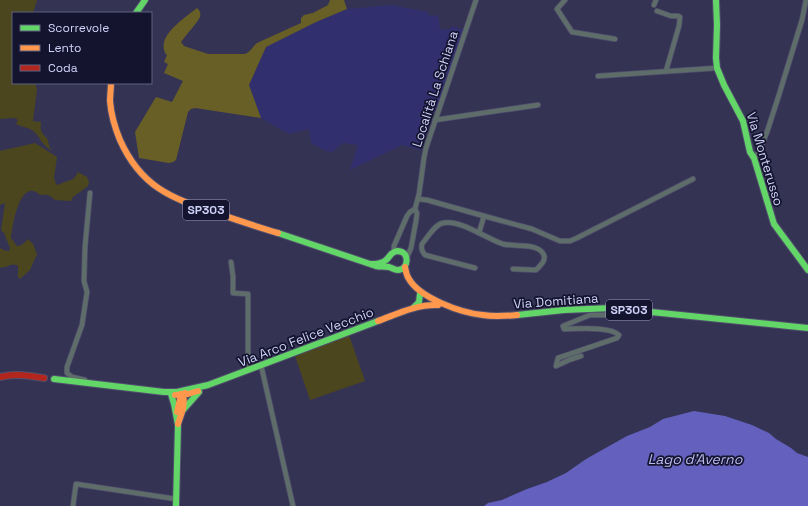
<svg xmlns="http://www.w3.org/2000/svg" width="808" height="506" viewBox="0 0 808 506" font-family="'Space Grotesk',sans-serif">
<rect width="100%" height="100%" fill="#353354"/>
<!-- built -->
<path fill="#322f6e" d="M391,5L428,12L429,16L438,15L440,29L449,30L451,26L464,30L440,104L433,113L421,150L402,145L350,170L358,145L343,143L332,152L326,151L311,143L309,129L289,134L261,118L249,85L266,47L316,22L347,9Z"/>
<!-- green -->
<g fill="#4c461e">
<path d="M0,0H37L33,13H13V83H35L37,89L33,121L41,122C40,130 41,133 47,138L50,148L53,151C40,145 41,136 32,130C27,127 21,127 16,124L18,120L15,118L0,119Z"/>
<path d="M35,143L54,155L57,157L54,178L56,184C61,186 57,185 62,183C70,180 74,181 78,172L87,177L89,182L88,186L73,197L71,201L55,200C50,195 48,194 40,195C20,176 12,227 11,238L17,246C22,246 24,243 28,239L33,244L37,254L30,270L20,279L18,277V266C13,263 10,265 6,267H3L0,268V248L6,251H9L10,248L4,233L1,230L5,203L0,205V151Z"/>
<path d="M349,335L365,381L310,400L295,356Z"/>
</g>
<!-- forest -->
<path fill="#685f27" d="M330,0H344L347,9L316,22L266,47L249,85L261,118L195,108L191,109L188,112L176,160L173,162L169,163L139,158L135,132L156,97L172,102L183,81L164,73L168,64L164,62L167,55L165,53C164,50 163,47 164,43C166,30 187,16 197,8C200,11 201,13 200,17C197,23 186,35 181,42L184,46L208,54H245C251,52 253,46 257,43L301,23V18L304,15L313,13L328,5Z"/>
<!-- water -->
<path fill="#6461be" d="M694,411L725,416L752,425L769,433L776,439L791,448L797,453L808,457V506H484L488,503L502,500L527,489L547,482L566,473L586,459L627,436L650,427L663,419Z"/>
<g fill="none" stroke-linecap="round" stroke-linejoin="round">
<!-- street casing -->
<g stroke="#504f6c" stroke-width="6">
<g id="street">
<path d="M565,0L557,9L572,32L615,39"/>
<path d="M654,5L656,0"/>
<path d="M657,11L671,16H678L680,17L679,26L666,71"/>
<path d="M598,76L717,68"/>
<path d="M435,120L538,105"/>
<path d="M754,158L759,152L767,132L778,98L802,20L806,0"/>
<path d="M418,199L427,200L484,216L532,229L560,241H570L577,238L693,179"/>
<path d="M479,233L484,216"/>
<path d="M394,251V246L407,216L410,212L415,209L419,194L424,158L426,148L476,0"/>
<path d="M407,257L411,248L416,221L417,213L415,209"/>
<path d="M231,262L233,276V293L248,294V370"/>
<path d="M475,268L425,255C422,251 421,249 422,244C428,237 434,225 443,223C460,219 487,239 503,244C514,247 534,243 542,252C548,259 541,265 536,270L513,269"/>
<path d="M581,356L569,360L556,366L558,358L617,338L619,335C610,326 577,329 564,329L563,326L590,315H637L644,312"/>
<path d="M261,365L293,506"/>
<path d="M87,383L85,380L72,377L67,373V367L82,325L87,292L84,281L85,247L90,193"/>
<path d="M73,506L76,484L176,499"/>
</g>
</g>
<!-- fast casing -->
<g stroke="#504f6c" stroke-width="8">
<g id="fast">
<path d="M716,0L717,25L716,58L717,68L724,85L743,121L750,152L754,158L774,224L808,270"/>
<path d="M136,13L145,0"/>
<path d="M278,233L376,266C380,267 385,266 389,267C392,268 395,270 398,270C409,269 410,252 398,251C391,251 390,257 386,260C382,264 376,264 371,264"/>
<path d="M413,308L419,302L420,294"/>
<path d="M517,315L564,310L612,308L808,328"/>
<path d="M54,379L164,392H177L208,385L378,321"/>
<path d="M171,394L174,404L178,425L176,506"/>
<path d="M183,410L199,392"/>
</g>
</g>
<!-- slow casing -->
<g stroke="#504f6c" stroke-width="8">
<g id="slow">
<path d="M111,83C111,89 110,95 110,101C111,114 115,128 120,140C141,187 171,198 216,213C237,220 257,227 278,233"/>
<path d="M405,267C406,271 406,275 409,279C420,298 461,313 483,315C494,317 506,316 517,315"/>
<path d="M378,321C397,314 417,304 438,305"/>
<path d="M175,395L188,394L198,391"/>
<path d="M177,412L180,399L185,393"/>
<path d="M178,424C181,414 186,405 183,395L181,394"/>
</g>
</g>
<!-- jam casing -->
<g stroke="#504f6c" stroke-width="8">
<path id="jam" d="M0,377C15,373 29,376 44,378"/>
</g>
<!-- street -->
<use href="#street" stroke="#5e6d6a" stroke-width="4.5"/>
<!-- fast -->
<use href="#fast" stroke="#63d668" stroke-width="6"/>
<!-- slow -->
<use href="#slow" stroke="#ff974d" stroke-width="6"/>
<!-- jam -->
<use href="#jam" stroke="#b3261e" stroke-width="6"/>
</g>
<g text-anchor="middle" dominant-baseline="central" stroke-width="3.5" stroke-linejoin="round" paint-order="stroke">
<!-- shield labels -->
<g fill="#14142f" stroke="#9799bc" stroke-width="1">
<rect x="183" y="200" width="46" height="20" rx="3"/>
<rect x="606" y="300" width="46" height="20" rx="3"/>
</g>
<g font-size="12" font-weight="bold" fill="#cfd2f8">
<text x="206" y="210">SP303</text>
<text x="629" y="310">SP303</text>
</g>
<!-- street labels -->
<g font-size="13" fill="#cfd2f8" stroke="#14142f">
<text transform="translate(435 89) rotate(-72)">Località La Schiana</text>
<text transform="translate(765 159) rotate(73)">Via Monterusso</text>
<text transform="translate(556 301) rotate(-4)">Via Domitiana</text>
<text transform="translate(306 337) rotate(-21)">Via Arco Felice Vecchio</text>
</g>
<!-- water labels -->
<g font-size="14" font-style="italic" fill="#b7bbee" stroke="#14142f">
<text x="695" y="459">Lago d'Averno</text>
</g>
</g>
<!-- legend -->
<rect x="12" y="12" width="140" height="72" fill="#14142f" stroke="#5f607f"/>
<rect x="20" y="25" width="20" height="6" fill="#63d668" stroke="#5f607f"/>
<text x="48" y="32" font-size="12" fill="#cfd2f8">Scorrevole</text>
<rect x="20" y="45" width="20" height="6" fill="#ff974d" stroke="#5f607f"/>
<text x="48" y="52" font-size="12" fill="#cfd2f8">Lento</text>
<rect x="20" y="65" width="20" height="6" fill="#b3261e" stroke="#5f607f"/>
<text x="48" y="72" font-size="12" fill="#cfd2f8">Coda</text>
</svg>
